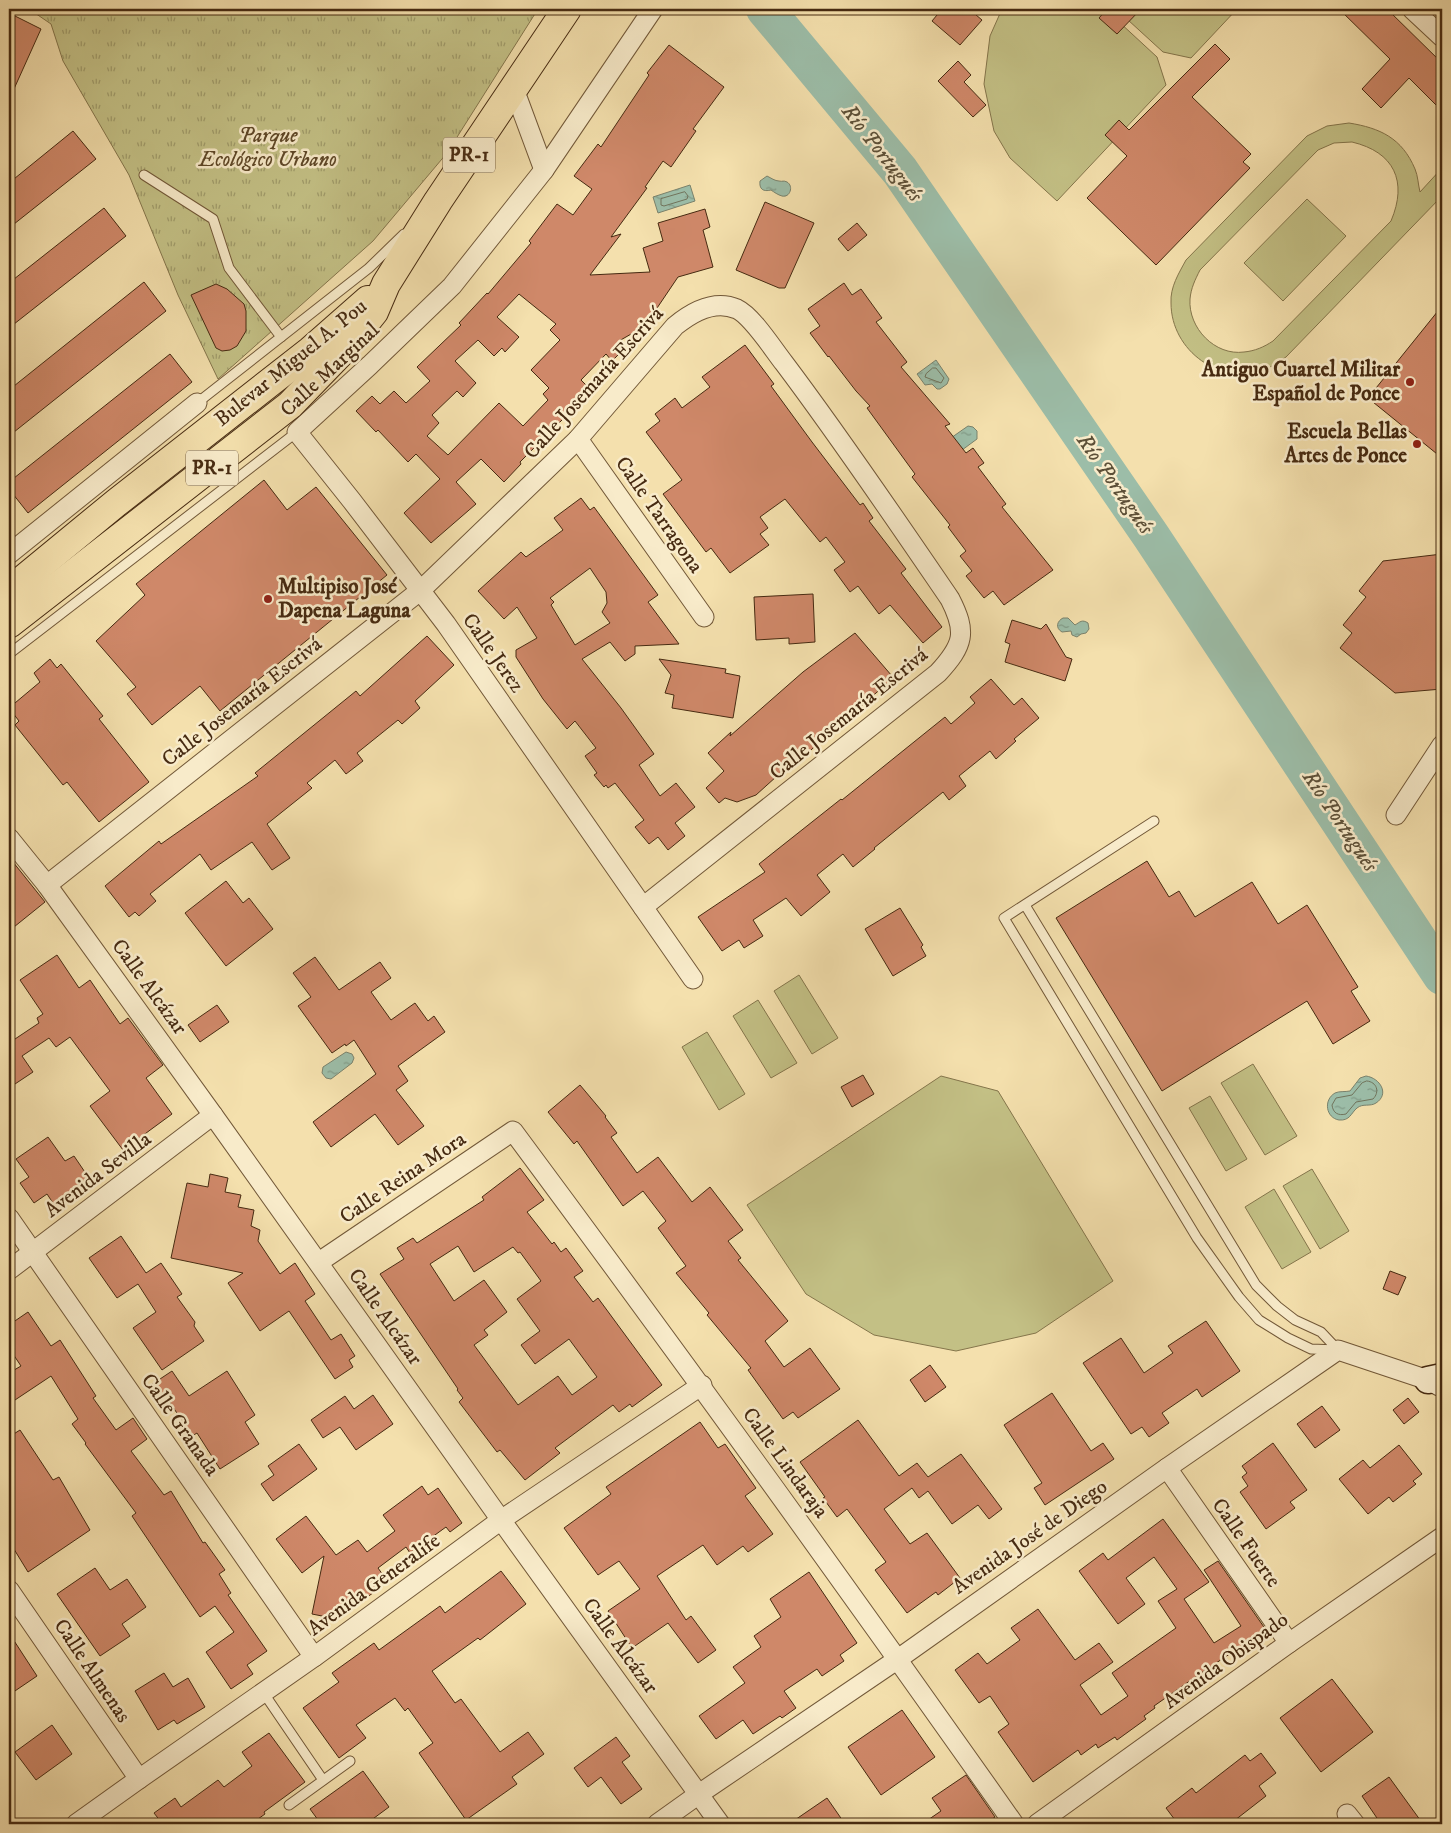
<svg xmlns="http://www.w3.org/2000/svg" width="1451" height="1833" viewBox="0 0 1451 1833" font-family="'IM FELL DW Pica',serif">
<defs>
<pattern id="park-tufts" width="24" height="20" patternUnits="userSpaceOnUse" patternTransform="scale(1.25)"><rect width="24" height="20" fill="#c3c085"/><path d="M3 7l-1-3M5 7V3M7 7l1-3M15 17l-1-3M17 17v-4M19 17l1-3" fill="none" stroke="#a09c6b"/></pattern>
<pattern id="water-ripples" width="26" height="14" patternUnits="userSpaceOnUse" patternTransform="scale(1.25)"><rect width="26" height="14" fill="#9cbda8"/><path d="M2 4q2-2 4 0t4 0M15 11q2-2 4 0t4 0" fill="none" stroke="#819a87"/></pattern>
</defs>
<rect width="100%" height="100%" fill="#f4e0ad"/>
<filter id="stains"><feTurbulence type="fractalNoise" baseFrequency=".004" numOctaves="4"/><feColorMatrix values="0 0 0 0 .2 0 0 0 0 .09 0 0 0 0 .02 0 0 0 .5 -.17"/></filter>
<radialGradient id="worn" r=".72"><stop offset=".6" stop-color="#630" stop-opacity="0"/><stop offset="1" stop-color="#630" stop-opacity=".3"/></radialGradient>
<!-- grass -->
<g fill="#c3c085" stroke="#84754b" fill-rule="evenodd">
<path d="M1002,9H1105L1157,57L1166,85L1057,201L1010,158L994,131L984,84L990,36Z"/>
<path d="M1116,9H1237L1191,58L1163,52Z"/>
<path d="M1349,123C1380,128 1402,138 1415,169C1418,176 1418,184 1420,192L1442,168V196L1286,357C1280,361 1273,366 1266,369C1221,387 1171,351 1171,303C1170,287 1179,273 1186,260L1307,136L1327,126ZM1352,142C1394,152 1408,181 1391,221L1273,341C1264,347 1255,351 1244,352C1215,356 1188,328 1190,299C1191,288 1195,280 1200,270L1318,150L1334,143Z"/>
<path d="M1307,199L1346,236L1283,301L1244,263Z"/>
<path d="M799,975L838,1038L812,1054L774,991Z"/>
<path d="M758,1000L797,1063L771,1078L733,1016Z"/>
<path d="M707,1032L745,1094L719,1110L682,1047Z"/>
<path d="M1253,1064L1297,1136L1265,1155L1221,1083Z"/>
<path d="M941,1076L998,1091L1113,1281L1036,1333L956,1351L874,1335L806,1294L747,1205Z"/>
<path d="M1210,1096L1247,1159L1226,1171L1189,1108Z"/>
<path d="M1312,1169L1349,1231L1320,1249L1283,1186Z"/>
<path d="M1274,1189L1311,1252L1282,1269L1245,1207Z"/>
</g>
<!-- park -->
<path fill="url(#park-tufts)" stroke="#84754b" d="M29,9H538L447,153L373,241L218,379L178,295L129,175L63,61L51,24Z"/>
<!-- water -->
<g fill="url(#water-ripples)" stroke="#7a826c">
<path d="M767,176C771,178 775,181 779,181C783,182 783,180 787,182C794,186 790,198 782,196C778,195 774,192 771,190C763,192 759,189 760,181Z"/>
<path d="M690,185L695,201L658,213L653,197Z"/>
<path d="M936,360L949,379L947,384L940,389H937L932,384L925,385L917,374Z"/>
<path d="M968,426L973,427L977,431V439L958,453L948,440Z"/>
<path d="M1063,618H1068L1075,625C1080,622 1082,619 1088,623L1089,629L1086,633L1081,634L1077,637L1072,635L1071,631L1062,632C1055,628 1057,621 1063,618Z"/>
<path d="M346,1052L352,1054L354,1058L352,1063L331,1079L326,1078L322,1073L323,1067Z"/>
<path d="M1366,1076C1380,1078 1390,1094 1376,1103C1370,1107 1363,1103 1357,1108C1351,1113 1350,1121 1339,1120C1326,1118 1323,1100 1335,1093C1339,1091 1345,1092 1350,1091L1360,1078Z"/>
</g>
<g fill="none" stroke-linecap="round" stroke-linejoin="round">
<!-- shore -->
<g stroke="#71745c" stroke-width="1">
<path d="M685,192L688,196L687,199L664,206L661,205V199Z"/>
<path d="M933,368H936L944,378L941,383L925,377L926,374Z"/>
<path d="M1367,1081C1377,1082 1380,1092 1373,1099L1356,1102L1346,1114C1338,1116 1333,1113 1332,1105L1336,1098L1352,1095L1362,1083Z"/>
</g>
<!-- river -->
<path stroke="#9cbda8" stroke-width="38" d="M765,9L900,171L1151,536L1442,976"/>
</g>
<!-- building -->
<g fill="#cf8869" stroke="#462a11" fill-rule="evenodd">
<path d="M942,9H969L982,20L960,45L932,21Z"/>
<path d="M1107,9H1141L1117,34L1099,18Z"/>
<path d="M1339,9H1387L1442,63V111L1409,78L1381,108L1362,89L1390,59Z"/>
<path d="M9,13L41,29L9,100Z"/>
<path d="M1215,44L1230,59L1192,97L1251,154L1243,162L1250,168L1156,265L1087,198L1127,156L1105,135L1119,120L1129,130Z"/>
<path d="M669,45L724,87L693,129L696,131L671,167L663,161L645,187L647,188L611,237L621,234L590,275L650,272L643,248L663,241L658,223L705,209L710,227L703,230L713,267L678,277L653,314L638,330L619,341L625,348L612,361L606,354L581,380L588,387L570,405L574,408L520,462L521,464L504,482L481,459L456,482L476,504L431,543L404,513L440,479L416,454L408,462L378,430L376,432L356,411L372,396L380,404L394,391L406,403L430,381L417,367L461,325L459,323L487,293L488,294L531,243L529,241L557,204L573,215L592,189L574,176L598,144L601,147L649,75L647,73ZM519,294L556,324L550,330L560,340L531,370L549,388L543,394L548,400L523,426L499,403L448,455L427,436L439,423L432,415L457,391L463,397L476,383L455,361L478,340L494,356L502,348L505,352L519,337L497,317Z"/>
<path d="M958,61L971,75L964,82L986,105L973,117L938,81Z"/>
<path d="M73,131L96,159L9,228V183Z"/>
<path d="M765,202L814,223L785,288H779L736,270Z"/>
<path d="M104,208L126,236L9,328V283Z"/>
<path d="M857,223L867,235L848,251L838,239Z"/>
<path d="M144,282L166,311L9,436V390Z"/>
<path d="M844,283L852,295L861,289L882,318L876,322L907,362L901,367L950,424L945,426L966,453L973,448L984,463L978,467L1006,504L1002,507L1053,570L1004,605L993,591L984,598L966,576L972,571L960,556L966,551L948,527L950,525L912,477L915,474L867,408L870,406L856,391L829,356L828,357L810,333L820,326L808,309Z"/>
<path d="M216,284L227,289L244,304L246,311V331L237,346L230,350L222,351L216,348L191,295Z"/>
<path d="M1442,306V458L1368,398Z"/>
<path d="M745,345L774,384L771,386L812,442L860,505L863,503L873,518L869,521L906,569L901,573L942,627L923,643L890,605L879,614L858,586L850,592L834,570L845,562L826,537L820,542L785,499L760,517L768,528L760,534L769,545L730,573L711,548L706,552L663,494L682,480L646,432L660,421L655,414L675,398L682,408L710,387L702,377Z"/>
<path d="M170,354L192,382L28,513L9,489V482Z"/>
<path d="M264,480L287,510L316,487L387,575L220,711L200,686L152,725L127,694L136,687L96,641L145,595L136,584Z"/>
<path d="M581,498L590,510L594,507L658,595L648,602L679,644L635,646V654L625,661L610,642L582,659L621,708L654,754L639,765L660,796L676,783L695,807L675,823L685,836L668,850L658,837L649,844L635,827L644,820L615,783L608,788L606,785L604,787L594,775L597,773L585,756L596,748L575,721L567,729L543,699L516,657V650L537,638L517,607L504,619L478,591L521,552L526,557L563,530L554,518ZM590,568L606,592L607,603L602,612L610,623L575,645L551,605L554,602L550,598Z"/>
<path d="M1442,554V689L1395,693L1340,648L1352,633L1343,625L1366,597L1359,591L1383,561Z"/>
<path d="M813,594L815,642L789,644V638L756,640L754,597Z"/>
<path d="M1012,620L1041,629L1046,624L1066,657L1072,659L1065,681L1005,662L1010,644L1005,642Z"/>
<path d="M855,633L892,676L890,678L891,680L861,706L859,704L810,751L809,750L787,767L756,795L737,802L725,798L719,803L706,788L724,771L708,753L731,732L730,736L803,672Z"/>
<path d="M427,636L454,665L415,701L420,708L402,724L398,720L357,753L363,761L346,774L335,760L307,783L312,788L267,824L290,858L272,870L252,842L211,870L200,854L150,894L156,901L139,916L135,912L129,917L105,886L159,841L161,844L258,776L255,773L356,691L360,696Z"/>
<path d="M50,659L57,668L61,664L103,716L99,719L149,782L99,822L67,782L63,785L15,725L19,721L9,708L40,682L34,673Z"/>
<path d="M659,659L726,669L725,673L740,676L733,718L672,708L674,695L665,693L671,675Z"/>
<path d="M991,679L1014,705L1022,698L1039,718L1014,739L1016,741L996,759L990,751L959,776L966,786L949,800L943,792L874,848L875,849L853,867L843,854L817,875L830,892L801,916L786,898L753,920L763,936L744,948L739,940L722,951L698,917L765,872L759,864L841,799L842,800L945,717L951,724L975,703L970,697Z"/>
<path d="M9,857L45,902L9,931Z"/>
<path d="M1147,861L1169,897L1179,891L1195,917L1252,882L1278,924L1307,905L1358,987L1351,991L1370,1021L1333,1044L1307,1001L1162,1091L1056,918Z"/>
<path d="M226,881L243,903L249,898L273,929L226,966L185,913Z"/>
<path d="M900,908L923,945L921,947L926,956L893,976L865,929Z"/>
<path d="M57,955L79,988L90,980L120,1024L128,1018L163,1065L146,1078L172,1114L123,1150L90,1106L110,1091L70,1037L56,1047L49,1038L22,1056L33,1072L9,1088V1036L12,1041L39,1023L37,1018L43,1014L20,980Z"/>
<path d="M315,957L339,990L380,962L391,978L371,992L391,1020L415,1003L428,1021L434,1016L445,1032L398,1066L408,1081L396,1090L424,1126L398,1145L375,1114L331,1147L313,1122L376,1074L354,1040L346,1046L345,1044L332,1053L298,1006L311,997L293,973Z"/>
<path d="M217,1005L229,1022L200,1042L188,1025Z"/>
<path d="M863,1075L874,1094L852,1107L841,1087Z"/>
<path d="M580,1085L606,1116L605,1117L617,1133L611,1137L637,1173L658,1157L692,1202L710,1187L743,1230L728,1241L741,1258L738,1260L788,1321L765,1341L784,1367L810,1348L840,1389L798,1418L793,1412L783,1419L748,1370L751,1368L707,1315L709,1313L676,1273L686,1266L658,1228L666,1221L643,1191L623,1206L577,1141L574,1144L548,1112Z"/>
<path d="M48,1137L65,1161L74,1156L91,1181L55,1206L47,1194L34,1203L20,1183L29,1177L16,1159Z"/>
<path d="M520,1168L544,1200L527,1212L552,1244L554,1242L561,1252L566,1248L583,1271L574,1277L593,1302L598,1298L662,1385L632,1407L630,1404L619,1412L613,1405L555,1448L560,1453L525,1480L500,1450L497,1452L459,1402L463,1398L457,1390L458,1389L380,1274L404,1259L397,1248L413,1238L417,1243L484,1200L482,1197ZM458,1246L474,1272L513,1247L518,1253L520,1252L541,1281L517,1299L540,1331L521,1345L535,1364L569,1339L597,1377L572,1395L558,1376L518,1405L474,1345L488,1335L484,1330L507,1312L484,1280L454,1301L430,1264Z"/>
<path d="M210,1174L228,1178L225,1192L241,1195L238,1207L254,1210L251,1226L260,1230L258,1241L280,1274L295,1263L315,1294L305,1301L331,1340L341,1334L355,1356L349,1360L353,1367L335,1379L289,1311L260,1331L228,1283L243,1273L171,1258L187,1183L208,1187Z"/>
<path d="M121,1236L146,1273L161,1263L182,1294L177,1297L195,1322L194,1326L204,1341L162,1370L133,1328L156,1312L138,1284L117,1298L89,1258Z"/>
<path d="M1390,1271L1406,1277L1398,1295L1383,1289Z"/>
<path d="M28,1312L51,1346L60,1340L96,1396L93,1398L116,1430L133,1418L147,1439L131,1451L164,1495L171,1491L203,1543L205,1542L225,1570L219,1574L231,1593L228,1595L267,1651L247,1665L253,1674L231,1689L206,1652L234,1632L215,1606L200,1617L132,1516L136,1513L85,1444L86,1443L72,1424L78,1419L51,1376L9,1404V1373L21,1366L9,1348V1325Z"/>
<path d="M1206,1321L1240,1371L1202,1397L1197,1389L1162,1413L1169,1423L1149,1437L1142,1427L1131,1434L1083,1363L1121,1338L1144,1373L1173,1353L1168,1346Z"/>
<path d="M930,1365L946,1387L925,1402L910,1380Z"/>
<path d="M172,1371L189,1396L227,1371L255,1415L245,1422L259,1444L220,1469L197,1433L192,1436L167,1398L162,1401L151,1385Z"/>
<path d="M1052,1393L1091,1451L1103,1443L1114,1459L1045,1505L1034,1488L1042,1483L1004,1425Z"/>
<path d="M373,1395L393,1424L356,1450L340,1427L323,1438L311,1420L345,1396L354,1409Z"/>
<path d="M1408,1398L1419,1412L1404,1424L1393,1410Z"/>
<path d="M1322,1406L1340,1430L1315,1448L1297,1424Z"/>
<path d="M858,1420L899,1476L917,1463L928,1477L961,1454L1002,1509L989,1519L978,1505L952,1524L928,1491L919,1498L912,1488L884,1509L910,1544L927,1533L960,1578L938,1595L936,1592L907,1613L875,1570L886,1562L847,1509L837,1517L823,1498L825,1497L800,1462Z"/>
<path d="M700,1422L718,1448L725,1444L756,1488L745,1496L773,1534L748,1552L743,1546L717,1565L703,1545L657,1576L686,1620L691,1616L716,1650L698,1663L668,1623L632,1648L608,1611L640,1589L619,1561L598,1575L564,1528L611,1494L606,1487Z"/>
<path d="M20,1430L53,1480L59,1477L90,1530L28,1572L9,1541V1437Z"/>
<path d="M1273,1443L1307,1490L1290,1502L1295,1508L1266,1529L1240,1492L1248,1486L1242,1477L1247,1473L1242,1466Z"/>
<path d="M299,1444L317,1469L273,1501L261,1484L274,1475L268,1466Z"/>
<path d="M1399,1445L1422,1474L1413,1481L1416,1484L1393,1502L1389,1497L1368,1514L1339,1479L1363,1460L1370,1468Z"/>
<path d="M422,1486L428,1495L438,1488L462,1523L450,1532L446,1527L410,1553L406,1547L378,1568L388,1582L337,1619L312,1614L324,1556L302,1573L276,1539L306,1516L336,1555L358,1540L367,1552L395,1531L383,1515Z"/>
<path d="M1163,1519L1209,1582L1184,1599L1214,1643L1241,1626L1204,1570L1218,1561L1266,1630L1204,1671L1154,1706L1155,1708L1144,1716L1146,1719L1117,1740L1115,1737L1098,1748L1096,1744L1081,1755L1078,1750L1033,1782L998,1732L1009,1724L990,1696L979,1703L955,1670L978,1653L987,1664L1020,1640L1011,1628L1038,1609L1075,1660L1099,1643L1113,1662L1080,1685L1101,1715L1128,1696L1112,1673L1176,1628L1158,1601L1177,1589L1154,1557L1126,1578L1145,1604L1118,1624L1079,1571L1103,1553L1108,1560Z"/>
<path d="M95,1568L110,1590L127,1579L146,1607L122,1624L130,1636L100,1656L57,1594Z"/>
<path d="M501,1571L526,1604L480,1640L478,1638L432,1671L455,1703L461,1699L500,1752L528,1732L544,1754L512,1777L517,1784L466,1820L419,1753L433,1743L408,1708L405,1711L395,1698L356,1725L366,1738L339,1758L303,1708L339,1682L332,1673L374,1643L379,1650L440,1606L445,1613Z"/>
<path d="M809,1572L857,1643L840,1655L844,1661L822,1676L817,1669L784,1691L796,1708L782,1718L780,1716L753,1734L743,1720L716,1739L699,1716L745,1683L733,1667L761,1647L754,1636L781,1617L770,1599Z"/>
<path d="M9,1633L37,1676L9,1695Z"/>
<path d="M164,1673L173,1687L188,1678L205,1707L177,1724L174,1720L158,1730L135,1691Z"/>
<path d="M1332,1679L1373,1732L1321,1772L1280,1718Z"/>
<path d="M902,1710L935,1757L881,1795L848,1747Z"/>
<path d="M52,1725L72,1754L36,1780L15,1752Z"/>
<path d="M269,1733L305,1782L264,1812L265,1814L251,1824H158L161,1822L154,1813L175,1798L181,1807L218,1780L224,1787L252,1766L242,1752Z"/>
<path d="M616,1737L630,1756L622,1762L642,1789L621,1804L601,1777L588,1787L574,1768Z"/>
<path d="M1261,1753L1276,1773L1259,1786L1266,1796L1230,1824H1178L1166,1808L1192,1788L1196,1793L1245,1755L1250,1761Z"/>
<path d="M363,1771L389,1807L366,1824H321L310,1809Z"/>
<path d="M966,1775L995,1817L985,1824H922L941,1811L932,1798Z"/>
<path d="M1389,1777L1423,1824H1381L1362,1796Z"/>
<path d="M827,1798L845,1824H789Z"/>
</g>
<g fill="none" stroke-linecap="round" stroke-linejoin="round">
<!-- lane casing -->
<g stroke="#725838" stroke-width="11">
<g id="lane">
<path d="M144,175L213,219L229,268L281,337"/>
<path d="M197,403L369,268L404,234"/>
<path d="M9,654L297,432"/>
<path d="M1025,905L1256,1285L1277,1306L1295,1320L1321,1332L1338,1350L1311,1349L1288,1338L1259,1320L1239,1297L1197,1238L1004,918L1154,821"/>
<path d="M263,1692L323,1780"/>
<path d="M289,1805L350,1761"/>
</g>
</g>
<!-- street casing -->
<g stroke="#725838" stroke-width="21">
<g id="street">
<path d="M653,9L544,170L452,286L370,365L297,432L352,501L446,624L693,979"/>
<path d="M1412,9L1442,37"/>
<path d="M514,89L544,170"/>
<path d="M578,439L704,617"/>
<path d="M9,554L197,403"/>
<path d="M1396,815L1442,745"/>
<path d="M9,838L47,885L213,1115L501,1520L720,1824"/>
<path d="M47,885L421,590L578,439L675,326C692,312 714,299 737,309C752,316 773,349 784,363C842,440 896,520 950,599C967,632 964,645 938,673L643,907"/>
<path d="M9,1218L314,1657"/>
<path d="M319,1262L513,1131C683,1360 850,1591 1014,1824"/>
<path d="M9,1270L213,1115"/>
<path d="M1167,1468L1289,1643"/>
<path d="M9,1590L139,1779"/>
<path d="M1347,1814L1355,1824"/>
<path d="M76,1824L139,1779L314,1657L501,1520L702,1385"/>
<path d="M657,1824L699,1794L898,1659L1167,1468L1338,1350L1428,1380L1439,1386"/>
<path d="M1037,1824L1289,1643L1442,1537"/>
</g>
</g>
<!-- secondary casing -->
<g stroke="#462a11" stroke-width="29">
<path id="secondary" d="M1428,1380L1442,1377"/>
</g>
<!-- primary casing -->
<g stroke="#462a11" stroke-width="30">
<g id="primary">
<path d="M9,591L116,503L310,351L368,300"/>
<path d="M9,624L290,405L346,347L374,312L386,284L438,201L567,9"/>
</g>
</g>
<!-- lane -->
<use href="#lane" stroke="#f8ebca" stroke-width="9"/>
<!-- street -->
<use href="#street" stroke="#f8ebca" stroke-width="19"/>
<!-- secondary -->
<use href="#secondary" stroke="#f8ebca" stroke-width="26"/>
<!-- primary -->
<use href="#primary" stroke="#f4e0ad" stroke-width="28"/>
</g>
<!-- markers -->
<g fill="#8f2418" stroke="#f8ebca" stroke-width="2">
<circle cx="1410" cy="382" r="5"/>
<circle cx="1417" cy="444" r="5"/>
<circle cx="268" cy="599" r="5"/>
</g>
<g text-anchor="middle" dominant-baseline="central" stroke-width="5" stroke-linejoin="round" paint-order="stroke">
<!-- shield labels -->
<g fill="#f8ebca" stroke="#7b6448" stroke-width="1">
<rect x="443" y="137.5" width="52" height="35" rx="4"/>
<rect x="186" y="450.5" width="52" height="35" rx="4"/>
</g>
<g font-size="20" font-weight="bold" fill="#462a11">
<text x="469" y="155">PR-1</text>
<text x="212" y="468">PR-1</text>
</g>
<!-- park labels -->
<g font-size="21" font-style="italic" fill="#5f4828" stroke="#f8ebca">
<text x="268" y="136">Parque<tspan x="268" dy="24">Ecológico Urbano</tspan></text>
</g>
<!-- street labels -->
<g font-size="21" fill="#462a11" stroke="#f8ebca">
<text transform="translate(291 363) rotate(-39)">Bulevar Miguel A. Pou</text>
<text transform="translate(330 370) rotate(-43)">Calle Marginal</text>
<text transform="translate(594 383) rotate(-48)">Calle Josemaría Escrivá</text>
<text transform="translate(659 515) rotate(55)">Calle Tarragona</text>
<text transform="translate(493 653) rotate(55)">Calle Jerez</text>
<text transform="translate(242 702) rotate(-38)">Calle Josemaría Escrivá</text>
<text transform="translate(849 714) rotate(-39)">Calle Josemaría Escrivá</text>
<text transform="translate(149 987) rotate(54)">Calle Alcázar</text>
<text transform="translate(98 1175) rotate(-37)">Avenida Sevilla</text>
<text transform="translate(403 1178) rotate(-34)">Calle Reina Mora</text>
<text transform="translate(385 1317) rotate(55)">Calle Alcázar</text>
<text transform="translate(180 1425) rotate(55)">Calle Granada</text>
<text transform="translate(785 1463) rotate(54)">Calle Lindaraja</text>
<text transform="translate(1030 1537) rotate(-35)">Avenida José de Diego</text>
<text transform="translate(1246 1543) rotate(55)">Calle Fuerte</text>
<text transform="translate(374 1585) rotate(-36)">Avenida Generalife</text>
<text transform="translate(620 1646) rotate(54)">Calle Alcázar</text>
<text transform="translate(1226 1661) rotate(-36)">Avenida Obispado</text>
<text transform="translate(92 1671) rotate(56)">Calle Almenas</text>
</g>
<!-- poi labels -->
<g font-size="21" font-weight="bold" fill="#462a11" stroke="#f8ebca" text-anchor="end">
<text x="1400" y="370">Antiguo Cuartel Militar<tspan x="1400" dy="24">Español de Ponce</tspan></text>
<text x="1407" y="432">Escuela Bellas<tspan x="1407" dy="24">Artes de Ponce</tspan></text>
<text x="278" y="587" text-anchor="start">Multipiso José<tspan x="278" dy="24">Dapena Laguna</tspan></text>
</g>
<!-- water labels -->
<g font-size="22" font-style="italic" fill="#5c4f37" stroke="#f8ebca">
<text transform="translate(882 153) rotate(52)">Río Portugués</text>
<text transform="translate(1115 484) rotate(55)">Río Portugués</text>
<text transform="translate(1340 821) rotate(56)">Río Portugués</text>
</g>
</g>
<!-- margin -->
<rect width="1451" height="1833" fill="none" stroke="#f4e0ad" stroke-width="30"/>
<rect x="10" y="10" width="1431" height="1813" fill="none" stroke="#462a11" stroke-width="2.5"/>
<rect x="15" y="15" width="1421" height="1803" fill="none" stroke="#462a11"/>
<rect width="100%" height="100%" filter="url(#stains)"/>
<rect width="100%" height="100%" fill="url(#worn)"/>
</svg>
